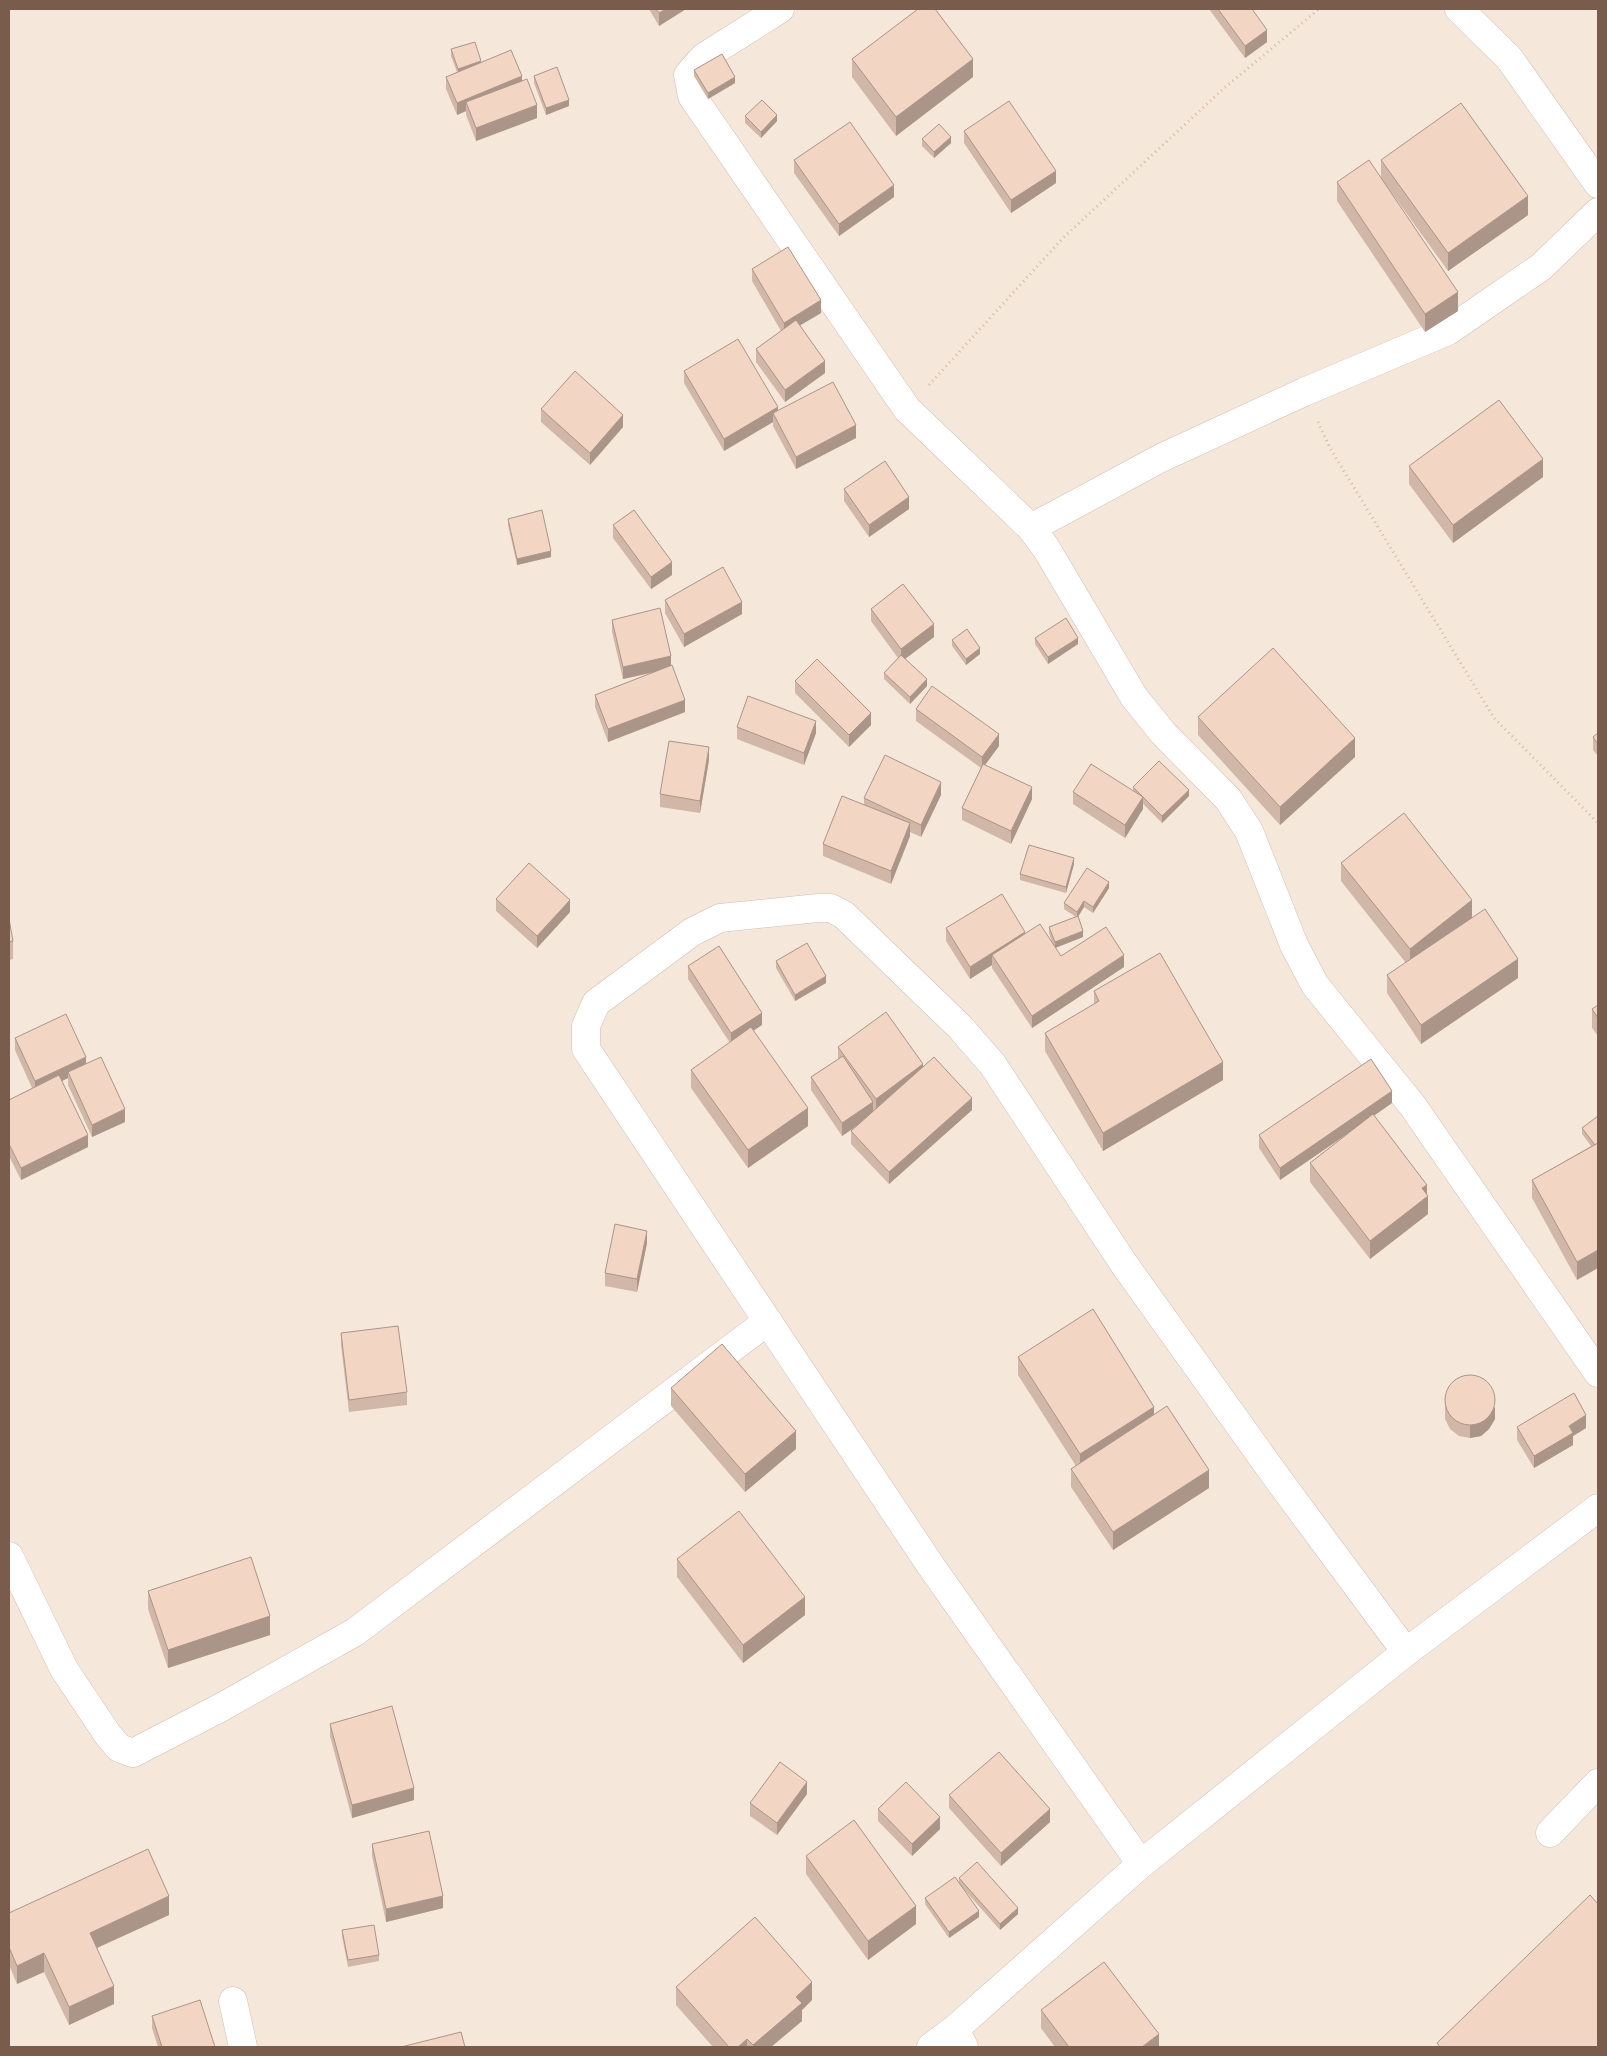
<svg xmlns="http://www.w3.org/2000/svg" width="1607" height="2056" viewBox="0 0 1607 2056" font-family="Arial,sans-serif">
<rect width="100%" height="100%" fill="#fdf6ec"/>
<!-- residential -->
<rect fill="#f5e8da" x="9" y="9" width="1589" height="2038"/>
<g fill="none" stroke-linecap="round" stroke-linejoin="round">
<!-- minor casing -->
<g stroke="#d1beb0" stroke-width="29">
<g id="minor">
<path d="M780,9L704,57L688,75L692,96L907,409L1031,528L1046,548L1134,697L1163,733L1228,799L1249,831L1294,945L1315,985L1412,1105L1598,1373"/>
<path d="M1459,9L1509,58L1598,184"/>
<path d="M1031,528L1161,458L1304,392L1448,331L1541,267L1598,212"/>
<path d="M9,1556L64,1669L108,1735L119,1748L133,1753L220,1708L355,1632L768,1321"/>
<path d="M1550,1833L1598,1783"/>
<path d="M1141,1864L931,1566L586,1049V1026L596,1003L692,932L720,918L818,908H831L844,915L960,1027L993,1065L1124,1264L1280,1482L1406,1652"/>
<path d="M233,2001L243,2047"/>
<path d="M955,2029L964,2047"/>
</g>
</g>
<!-- tertiary casing -->
<g stroke="#d1beb0" stroke-width="29">
<path id="tertiary" d="M931,2047L955,2029L1141,1864L1406,1652L1598,1508"/>
</g>
<!-- path -->
<g stroke="#d9b8a5" stroke-width="3" stroke-dasharray="1 4" stroke-linecap="butt">
<path d="M929,385L1063,238L1222,90L1319,9"/>
<path d="M1318,422L1330,448L1494,718L1598,823"/>
</g>
<!-- minor -->
<use href="#minor" stroke="#fff" stroke-width="28"/>
<!-- tertiary -->
<use href="#tertiary" stroke="#fff" stroke-width="28"/>
</g>
<!-- wall -->
<g fill="#d1b7a8">
<path d="M649,9H686L659,26Z"/>
<path d="M1209,9H1252L1267,42L1245,58Z"/>
<path d="M451,49L522,81L537,118L476,141L466,115V111L457,115L446,89V77L457,72L451,56Z"/>
<path d="M852,59L973,77L896,136L852,77Z"/>
<path d="M694,70L735,83L708,99L694,76Z"/>
<path d="M534,76L569,106L546,115L534,83Z"/>
<path d="M745,116L777,121L761,138L745,123Z"/>
<path d="M964,131L1056,183L1011,213L964,143Z"/>
<path d="M922,139L951,143L934,158L922,146Z"/>
<path d="M794,160L894,197L839,236L794,173Z"/>
<path d="M1381,160L1528,215L1448,271L1386,185L1458,311L1425,332L1337,201V182L1381,178Z"/>
<path d="M752,269L821,313L800,325L825,373L785,402L756,362V349L781,331L752,281Z"/>
<path d="M684,371L778,411L856,438L796,469L773,426V422L724,451L684,383Z"/>
<path d="M541,409L623,427L590,465L541,422Z"/>
<path d="M1409,466L1543,477L1453,543L1409,484Z"/>
<path d="M844,489L909,509L869,537L844,501Z"/>
<path d="M508,519L551,557L517,565L508,525Z"/>
<path d="M613,525L672,575L651,589L613,538Z"/>
<path d="M665,600L742,614L684,647L665,613Z"/>
<path d="M871,609L934,637L905,659L927,686L910,704L884,679V673L898,658L871,621Z"/>
<path d="M612,620L671,666L685,712L608,742L595,707V695L656,672L623,679L612,632Z"/>
<path d="M1035,638L1078,644L1048,664L1035,644Z"/>
<path d="M952,640L980,654L966,665L952,646Z"/>
<path d="M795,681L871,725L849,747L795,693Z"/>
<path d="M916,709L999,746L985,765L1032,799L1011,844L962,820V808L981,768L916,721Z"/>
<path d="M1198,717L1355,757L1280,825L1198,735Z"/>
<path d="M737,727L816,733L804,765L737,739Z"/>
<path d="M1598,733V756L1593,750V737Z"/>
<path d="M709,760L700,813L660,807V794Z"/>
<path d="M1133,787L1189,796L1162,823L1143,804V809L1125,838L1073,804V792L1133,790Z"/>
<path d="M941,795L921,837L910,832V836L891,884L823,856V844L864,805V798Z"/>
<path d="M1341,863L1472,918L1518,978L1421,1044L1387,993V975L1406,963L1341,881Z"/>
<path d="M1074,864L1066,893L1020,880V874Z"/>
<path d="M1109,888L1093,913L1084,907L1078,917L1083,937L1055,948L1061,956L1124,967L1032,1028L992,968V965L970,979L946,941V928L1025,934L1053,945L1049,933V927L1076,917L1064,909V903Z"/>
<path d="M496,899L570,912L537,948L496,911Z"/>
<path d="M9,919L13,941V959L9,960Z"/>
<path d="M776,961L826,983L795,1001L776,968Z"/>
<path d="M688,966L762,1025L753,1031L808,1126L748,1168L691,1088V1070L730,1043L688,979Z"/>
<path d="M1094,991L1223,1080L1103,1151L1045,1051V1033L1094,1004Z"/>
<path d="M1598,1005V1036L1592,1028V1009Z"/>
<path d="M15,1038L86,1064L125,1122L92,1137L68,1085V1078L62,1081L88,1147L21,1180L9,1156V1100L32,1088L15,1050Z"/>
<path d="M838,1047L923,1066L972,1110L889,1184L851,1144V1131L860,1123L842,1136L811,1090V1077L838,1059Z"/>
<path d="M1392,1103L1374,1116L1427,1194L1428,1214L1370,1259L1310,1182V1163L1346,1135L1280,1180L1259,1148V1135Z"/>
<path d="M1598,1116L1577,1280L1532,1198V1180L1591,1146L1582,1134V1128Z"/>
<path d="M647,1243L637,1292L605,1286V1273Z"/>
<path d="M341,1333L407,1392V1405L349,1412L341,1345Z"/>
<path d="M1018,1357L1154,1414L1209,1488L1113,1550L1071,1487V1469L1076,1466L1018,1375Z"/>
<path d="M671,1388L796,1449L745,1492L671,1406Z"/>
<path d="M1445,1395L1495,1419L1489,1429L1481,1436L1470,1438L1459,1436L1450,1429L1445,1419Z"/>
<path d="M1517,1427L1586,1428L1573,1436V1445L1534,1468L1517,1440Z"/>
<path d="M677,1559L805,1615L743,1663L677,1577Z"/>
<path d="M148,1591L270,1635L168,1668L148,1609Z"/>
<path d="M330,1724L414,1800L352,1818L330,1736Z"/>
<path d="M807,1794L777,1835L750,1816V1803Z"/>
<path d="M949,1795L1050,1822L1001,1866L949,1808Z"/>
<path d="M878,1809L940,1829L912,1856L878,1821Z"/>
<path d="M372,1844L443,1908L386,1922L372,1856Z"/>
<path d="M806,1856L916,1924L868,1960L806,1874Z"/>
<path d="M959,1878L1018,1914L1000,1930L962,1887L979,1917L949,1938L925,1904V1898L959,1884Z"/>
<path d="M9,1913L169,1915L97,1948L114,2004L69,2025L44,1972L17,1984L9,1965Z"/>
<path d="M342,1930L379,1955V1961L348,1967L342,1936Z"/>
<path d="M676,1987L812,2000L802,2010V2021L771,2047H713L676,2005Z"/>
<path d="M1041,2010L1159,2047H1055L1041,2028Z"/>
<path d="M152,2016L215,2047H158L152,2028Z"/>
</g>
<!-- shaded-wall -->
<g fill="#aa9588">
<path d="M666,9H686L659,26V13Z"/>
<path d="M1267,30V42L1245,58V46Z"/>
<path d="M973,59V77L896,136V117Z"/>
<path d="M481,61V67L458,76V69Z"/>
<path d="M522,76V88L466,102V111L457,115V103Z"/>
<path d="M735,77V83L708,99V93Z"/>
<path d="M569,100V106L546,115V108Z"/>
<path d="M537,105V118L476,141V128Z"/>
<path d="M777,115V121L761,138V132Z"/>
<path d="M951,137V143L934,158V152Z"/>
<path d="M1056,171V183L1011,213V200Z"/>
<path d="M894,185V197L839,236V224Z"/>
<path d="M1528,196V215L1448,271V253Z"/>
<path d="M1458,292V311L1425,332V314Z"/>
<path d="M821,300V313L784,335V323Z"/>
<path d="M825,361V373L785,402V390Z"/>
<path d="M778,407V419L773,413V422L724,451V439Z"/>
<path d="M623,415V427L590,465V453Z"/>
<path d="M856,425V438L796,469V457Z"/>
<path d="M1543,459V477L1453,543V525Z"/>
<path d="M909,497V509L869,537V525Z"/>
<path d="M551,551V557L517,565V559Z"/>
<path d="M672,562V575L651,589V577Z"/>
<path d="M742,602V614L684,647V634Z"/>
<path d="M934,624V637L901,662V649Z"/>
<path d="M1078,638V644L1048,664V657Z"/>
<path d="M980,648V654L966,665V659Z"/>
<path d="M671,656V668L623,679V667Z"/>
<path d="M927,679V686L910,704V697Z"/>
<path d="M685,700V712L608,742V729Z"/>
<path d="M871,713V725L849,747V735Z"/>
<path d="M816,721V733L804,765V753Z"/>
<path d="M999,734V746L982,769V757Z"/>
<path d="M1355,738V757L1280,825V807Z"/>
<path d="M709,747V760L700,813V801Z"/>
<path d="M941,782V795L921,837V825Z"/>
<path d="M1032,787V799L1011,844V831Z"/>
<path d="M1189,790V796L1162,823V816Z"/>
<path d="M1143,797V809L1125,838V825Z"/>
<path d="M910,823V836L891,884V871Z"/>
<path d="M1074,858V864L1066,893V887Z"/>
<path d="M1109,882V888L1093,913V907Z"/>
<path d="M570,900V912L537,948V936Z"/>
<path d="M1472,900V918L1410,967V949Z"/>
<path d="M1084,901V907L1077,918V912Z"/>
<path d="M1083,931V937L1055,948V942Z"/>
<path d="M1025,932V944L992,955V965L970,979V967Z"/>
<path d="M1124,955V967L1032,1028V1016Z"/>
<path d="M1518,959V978L1421,1044V1025Z"/>
<path d="M826,976V983L795,1001V995Z"/>
<path d="M762,1013V1025L731,1045V1033Z"/>
<path d="M86,1057V1070L68,1072V1078L35,1094V1081Z"/>
<path d="M1223,1062V1080L1103,1151V1133Z"/>
<path d="M923,1064V1076L876,1111V1099Z"/>
<path d="M1392,1091V1103L1280,1180V1168Z"/>
<path d="M972,1098V1110L889,1184V1172Z"/>
<path d="M873,1102V1115L842,1136V1123Z"/>
<path d="M808,1108V1126L748,1168V1150Z"/>
<path d="M125,1109V1122L92,1137V1125Z"/>
<path d="M88,1135V1147L21,1180V1168Z"/>
<path d="M1427,1185V1197L1428,1196V1214L1370,1259V1241L1422,1188Z"/>
<path d="M647,1231V1243L637,1292V1279Z"/>
<path d="M1598,1250V1268L1577,1280V1262Z"/>
<path d="M1154,1407V1425L1080,1473V1454Z"/>
<path d="M1495,1407V1419L1489,1429L1481,1436L1470,1438V1426Z"/>
<path d="M1586,1415V1428L1573,1436V1445L1534,1468V1456L1569,1426Z"/>
<path d="M796,1431V1449L745,1492V1474Z"/>
<path d="M1209,1470V1488L1113,1550V1532Z"/>
<path d="M805,1597V1615L743,1663V1645Z"/>
<path d="M270,1616V1635L168,1668V1650Z"/>
<path d="M807,1782V1794L777,1835V1823Z"/>
<path d="M414,1788V1800L352,1818V1805Z"/>
<path d="M1050,1809V1822L1001,1866V1853Z"/>
<path d="M940,1817V1829L912,1856V1844Z"/>
<path d="M169,1896V1915L90,1951V1933Z"/>
<path d="M443,1896V1908L386,1922V1909Z"/>
<path d="M916,1906V1924L868,1960V1941Z"/>
<path d="M1018,1908V1914L1000,1930V1924Z"/>
<path d="M979,1911V1917L949,1938V1932Z"/>
<path d="M44,1953V1972L17,1984V1966Z"/>
<path d="M812,1982V2000L802,2010V2021L771,2047H753V2045L796,1997Z"/>
<path d="M114,1986V2004L69,2025V2007Z"/>
<path d="M1159,2034V2047H1142Z"/>
<path d="M747,2039V2047H738Z"/>
</g>
<!-- building -->
<g fill="#f3d5c3" stroke="#aa9588">
<path d="M656,9H666L659,13Z"/>
<path d="M918,9H935L973,59L896,117L852,59Z"/>
<path d="M1218,9H1252L1267,30L1245,46Z"/>
<path d="M475,42L481,61L458,69L451,49Z"/>
<path d="M511,50L522,76L457,103L446,77Z"/>
<path d="M722,54L735,77L708,93L694,70Z"/>
<path d="M557,67L569,100L546,108L534,76Z"/>
<path d="M527,79L537,105L476,128L466,102Z"/>
<path d="M762,100L777,115L761,132L745,116Z"/>
<path d="M1009,101L1056,171L1011,200L964,131Z"/>
<path d="M1461,103L1528,196L1448,253L1381,160Z"/>
<path d="M850,122L894,185L839,224L794,160Z"/>
<path d="M939,124L951,137L934,152L922,139Z"/>
<path d="M1369,160L1458,292L1425,314L1337,182Z"/>
<path d="M788,247L821,300L784,323L752,269Z"/>
<path d="M796,320L825,361L785,390L756,349Z"/>
<path d="M738,339L778,407L724,439L684,371Z"/>
<path d="M575,371L623,415L590,453L541,409Z"/>
<path d="M833,382L856,425L796,457L773,413Z"/>
<path d="M1499,400L1543,459L1453,525L1409,466Z"/>
<path d="M885,461L909,497L869,525L844,489Z"/>
<path d="M542,510L551,551L517,559L508,519Z"/>
<path d="M634,510L672,562L651,577L613,525Z"/>
<path d="M723,567L742,602L684,634L665,600Z"/>
<path d="M903,584L934,624L901,649L871,609Z"/>
<path d="M660,608L671,656L623,667L612,620Z"/>
<path d="M1066,618L1078,638L1048,657L1035,638Z"/>
<path d="M967,629L980,648L966,659L952,640Z"/>
<path d="M1273,648L1355,738L1280,807L1198,717Z"/>
<path d="M901,655L927,679L910,697L884,673Z"/>
<path d="M817,659L871,713L849,735L795,681Z"/>
<path d="M672,665L685,700L608,729L595,695Z"/>
<path d="M932,686L999,734L982,757L916,709Z"/>
<path d="M748,696L816,721L804,753L737,727Z"/>
<path d="M1598,733V744L1593,737Z"/>
<path d="M669,741L709,747L700,801L660,794Z"/>
<path d="M885,755L941,782L921,825L864,798Z"/>
<path d="M1159,761L1189,790L1162,816L1133,787Z"/>
<path d="M983,764L1032,787L1011,831L962,808Z"/>
<path d="M1091,764L1143,797L1125,825L1073,792Z"/>
<path d="M842,796L910,823L891,871L823,844Z"/>
<path d="M1404,813L1472,900L1410,949L1341,863Z"/>
<path d="M1029,845L1074,858L1066,887L1020,874Z"/>
<path d="M529,863L570,900L537,936L496,899Z"/>
<path d="M1087,868L1109,882L1093,907L1084,901L1077,912L1064,903Z"/>
<path d="M1002,894L1025,932L970,967L946,928Z"/>
<path d="M1485,909L1518,959L1421,1025L1387,975Z"/>
<path d="M1078,916L1083,931L1055,942L1049,927Z"/>
<path d="M9,919L13,941L9,942Z"/>
<path d="M1040,924L1061,956L1106,927L1124,955L1032,1016L992,955Z"/>
<path d="M807,943L826,976L795,995L776,961Z"/>
<path d="M719,946L762,1013L731,1033L688,966Z"/>
<path d="M1160,953L1223,1062L1103,1133L1045,1033L1099,1001L1094,991Z"/>
<path d="M1598,1005V1018L1592,1009Z"/>
<path d="M886,1012L923,1064L876,1099L838,1047Z"/>
<path d="M66,1014L86,1057L35,1081L15,1038Z"/>
<path d="M751,1027L808,1108L748,1150L691,1070Z"/>
<path d="M843,1056L873,1102L842,1123L811,1077Z"/>
<path d="M101,1057L125,1109L92,1125L68,1072Z"/>
<path d="M934,1057L972,1098L889,1172L851,1131Z"/>
<path d="M1371,1059L1392,1091L1280,1168L1259,1135Z"/>
<path d="M59,1075L88,1135L21,1168L9,1144V1100Z"/>
<path d="M1373,1114L1427,1185L1422,1188L1428,1196L1370,1241L1310,1163Z"/>
<path d="M1598,1116V1143L1595,1145L1582,1128Z"/>
<path d="M1598,1143V1250L1577,1262L1532,1180Z"/>
<path d="M615,1224L647,1231L637,1279L605,1273Z"/>
<path d="M1093,1309L1154,1407L1080,1454L1018,1357Z"/>
<path d="M398,1326L407,1392L349,1400L341,1333Z"/>
<path d="M722,1344L796,1431L745,1474L671,1388Z"/>
<circle cx="1470" cy="1400" r="25"/>
<path d="M1574,1393L1586,1415L1569,1426L1573,1433L1534,1456L1517,1427Z"/>
<path d="M1167,1406L1209,1470L1113,1532L1071,1469Z"/>
<path d="M739,1511L805,1597L743,1645L677,1559Z"/>
<path d="M251,1557L270,1616L168,1650L148,1591Z"/>
<path d="M392,1706L414,1788L352,1805L330,1724Z"/>
<path d="M999,1752L1050,1809L1001,1853L949,1795Z"/>
<path d="M780,1762L807,1782L777,1823L750,1803Z"/>
<path d="M906,1782L940,1817L912,1844L878,1809Z"/>
<path d="M854,1820L916,1906L868,1941L806,1856Z"/>
<path d="M429,1831L443,1896L386,1909L372,1844Z"/>
<path d="M148,1849L169,1896L90,1933L114,1986L69,2007L44,1953L17,1966L9,1947V1913Z"/>
<path d="M977,1862L1018,1908L1000,1924L959,1878Z"/>
<path d="M955,1877L979,1911L949,1932L925,1898Z"/>
<path d="M1590,1895L1598,1904V2047H1440L1437,2043Z"/>
<path d="M755,1917L812,1982L796,1997L802,2003L753,2045L747,2039L738,2047H729L676,1987Z"/>
<path d="M374,1925L379,1955L348,1960L342,1930Z"/>
<path d="M1104,1962L1159,2034L1142,2047H1069L1041,2010Z"/>
<path d="M200,2000L215,2047H162L152,2016Z"/>
<path d="M461,2032L465,2047H401Z"/>
</g>
<!-- border -->
<rect width="1607" height="2056" fill="none" stroke="#7a5c4d" stroke-width="20"/>
</svg>
